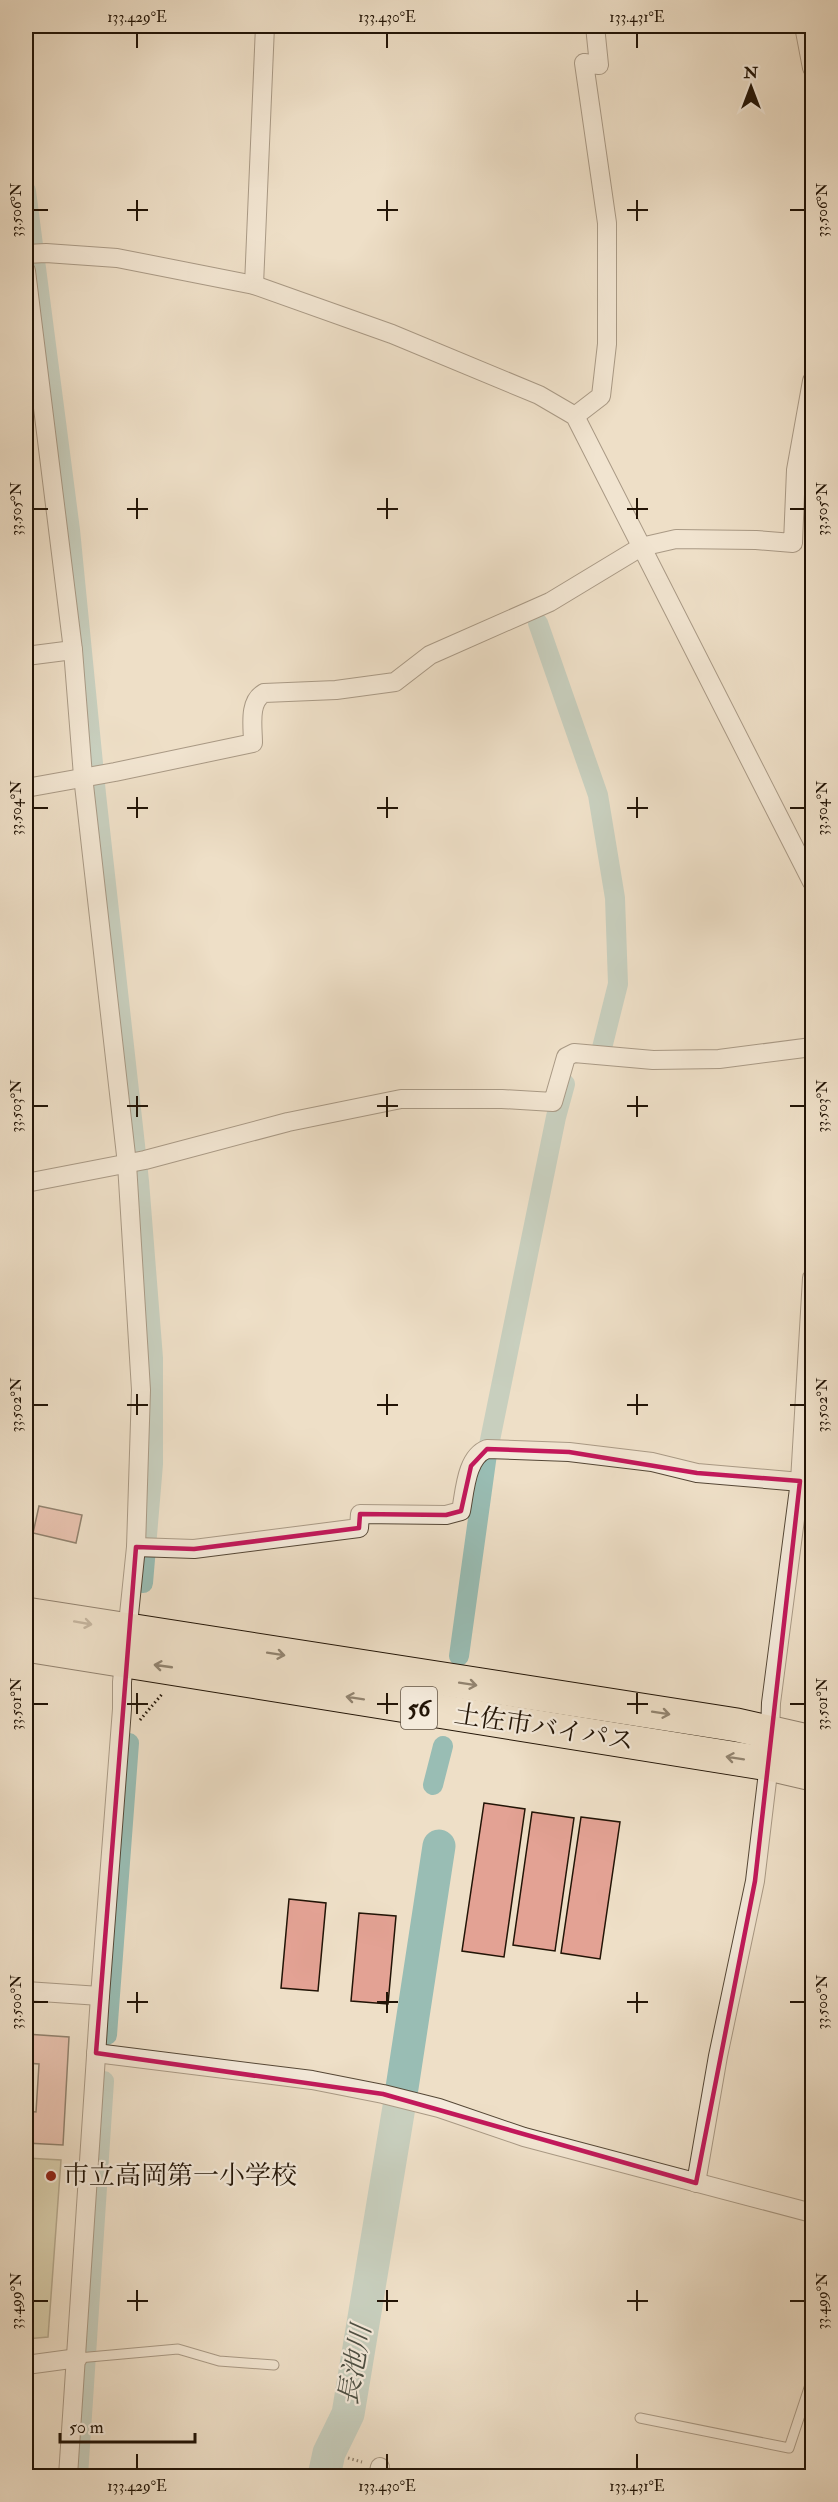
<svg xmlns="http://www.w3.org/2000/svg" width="838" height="2502" viewBox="0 0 838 2502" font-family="'IM FELL Double Pica','Noto Serif JP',serif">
<rect width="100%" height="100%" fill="#eedfc7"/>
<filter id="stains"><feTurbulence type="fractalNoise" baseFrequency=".00333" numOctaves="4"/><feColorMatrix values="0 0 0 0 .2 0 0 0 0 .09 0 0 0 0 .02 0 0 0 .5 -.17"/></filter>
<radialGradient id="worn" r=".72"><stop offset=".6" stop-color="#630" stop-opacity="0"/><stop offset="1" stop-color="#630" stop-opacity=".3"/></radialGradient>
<!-- green -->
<path fill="#c1bf90" stroke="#726a4b" stroke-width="1.5" d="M26,2158L61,2160L48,2337L26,2339Z"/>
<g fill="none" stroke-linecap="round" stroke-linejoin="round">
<!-- canal -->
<g stroke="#99bdb4" stroke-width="20">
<path d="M26,191L70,530L96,794L139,1181L153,1358V1464L143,1583"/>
<path d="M538,623L598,795L615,898L618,984L601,1052"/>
<path d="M489,1445L556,1117L565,1084"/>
<path d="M459,1656L487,1454"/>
<path d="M433,1785L443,1746"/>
<path d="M107,2035L129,1743"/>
<path d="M78,2476L104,2081"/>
</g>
<!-- river -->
<g stroke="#99bdb4" stroke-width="33">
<path d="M402,2088L439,1846"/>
<path d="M324,2476L329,2453L348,2414L399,2107"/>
</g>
</g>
<!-- building -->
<g fill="#e3a294" stroke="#221406" stroke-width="1.5">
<path d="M39,1506L82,1515L76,1543L33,1533Z"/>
<path d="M484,1803L525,1809L504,1957L462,1951Z"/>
<path d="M532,1812L574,1818L555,1951L513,1945Z"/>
<path d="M581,1817L620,1822L600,1959L561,1953Z"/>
<path d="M289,1899L326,1903L318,1991L281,1988Z"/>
<path d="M359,1913L396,1916L388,2004L351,2001Z"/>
<path d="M26,2034L69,2037L63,2145L26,2143V2111L36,2112L39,2064L26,2063Z"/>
</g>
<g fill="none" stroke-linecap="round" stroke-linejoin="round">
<!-- lane casing -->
<g stroke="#554736" stroke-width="11">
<g id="lane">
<path d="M78,2358L178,2349L219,2361L274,2365"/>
<path d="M640,2418L789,2448L812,2379"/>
</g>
</g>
<!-- street casing -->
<g stroke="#554736" stroke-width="20">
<g id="street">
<path d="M804,26L812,68"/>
<path d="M26,254L46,253L117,258L254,285L392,334L539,395L575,416L812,882"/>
<path d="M26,271L73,650L83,776L127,1164L141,1390L136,1547L122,1682V1709L100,1996L68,2476"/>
<path d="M254,285L265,26"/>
<path d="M575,416L601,396L607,344V223L584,63L599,65L595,26"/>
<path d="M26,656L73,650"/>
<path d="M26,788L115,772L253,743C253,727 248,702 264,693L336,690L395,682L430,655L550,602L641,547L676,539L756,540L793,543L796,470L812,381"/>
<path d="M26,1183L145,1160L288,1122L401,1099H502L553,1102L566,1057L574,1053L653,1060L719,1059L812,1047"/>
<path d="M136,1547L194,1549L359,1528L360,1514L446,1515L461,1511C465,1491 466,1457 487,1449L569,1452L652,1462L697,1473L812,1483"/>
<path d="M26,1991L100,1996"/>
<path d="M96,2053L312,2080L383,2094L439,2108L524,2137L812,2213"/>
<path d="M696,2183L718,2056L755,1881L769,1764L771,1703L800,1481L812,1278"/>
<path d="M26,2365L78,2358"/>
<path d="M378,2476L380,2467"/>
</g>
</g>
<!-- highway casing -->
<g stroke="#221406" stroke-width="35">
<g id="highway">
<path d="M26,1614L737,1725L812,1742"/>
<path d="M26,1645L769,1764L812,1774"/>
</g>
</g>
<!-- path -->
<g stroke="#221406" stroke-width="3" stroke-dasharray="1.5 3" stroke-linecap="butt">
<path d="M140,1720L163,1693"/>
<path d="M348,2458L362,2462"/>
<path d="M397,2473L410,2476"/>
</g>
<!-- lane -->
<use href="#lane" stroke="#f4eadb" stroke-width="9"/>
<!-- street -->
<use href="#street" stroke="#f4eadb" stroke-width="18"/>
<!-- highway -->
<use href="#highway" stroke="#eedfc7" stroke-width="33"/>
</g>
<!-- one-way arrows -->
<defs><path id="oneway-shaft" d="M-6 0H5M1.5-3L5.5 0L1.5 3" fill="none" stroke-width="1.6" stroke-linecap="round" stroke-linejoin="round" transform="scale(1.5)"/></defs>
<g stroke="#928470">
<use href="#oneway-shaft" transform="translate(83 1623) rotate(10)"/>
<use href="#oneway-shaft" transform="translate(276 1654) rotate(9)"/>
<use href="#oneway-shaft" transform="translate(163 1666) rotate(-172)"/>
<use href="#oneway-shaft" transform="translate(468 1684) rotate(9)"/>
<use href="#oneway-shaft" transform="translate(355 1698) rotate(-171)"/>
<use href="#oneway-shaft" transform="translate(661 1713) rotate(9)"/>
<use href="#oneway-shaft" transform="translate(735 1758) rotate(-171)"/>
</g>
<!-- marked area -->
<path d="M0 0H838V2502H0ZM487,1449L569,1452L697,1473L800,1481L755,1881L696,2183L383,2094L96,2053L136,1547L194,1549L359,1528L360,1514L446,1515L461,1511L471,1466Z" fill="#eedfc7" fill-opacity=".55" fill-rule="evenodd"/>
<path fill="none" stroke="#c2185b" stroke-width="4.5" stroke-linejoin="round" d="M487,1449L569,1452L697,1473L800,1481L755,1881L696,2183L383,2094L96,2053L136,1547L194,1549L359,1528L360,1514L446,1515L461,1511L471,1466Z"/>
<!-- ticks -->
<path fill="none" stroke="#221406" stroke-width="2" d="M137,33V48M387,33V48M637,33V48M137,200V221M387,200V221M637,200V221M33,210H48M127,210H148M377,210H398M627,210H648M790,210H805M137,498V519M387,498V519M637,498V519M33,509H48M127,509H148M377,509H398M627,509H648M790,509H805M137,797V818M387,797V818M637,797V818M33,808H48M127,808H148M377,808H398M627,808H648M790,808H805M137,1096V1117M387,1096V1117M637,1096V1117M33,1106H48M127,1106H148M377,1106H398M627,1106H648M790,1106H805M137,1394V1415M387,1394V1415M637,1394V1415M33,1405H48M127,1405H148M377,1405H398M627,1405H648M790,1405H805M137,1693V1714M387,1693V1714M637,1693V1714M33,1704H48M127,1704H148M377,1704H398M627,1704H648M790,1704H805M137,1992V2013M387,1992V2013M637,1992V2013M33,2002H48M127,2002H148M377,2002H398M627,2002H648M790,2002H805M137,2290V2311M387,2290V2311M637,2290V2311M33,2301H48M127,2301H148M377,2301H398M627,2301H648M790,2301H805M137,2454V2469M387,2454V2469M637,2454V2469"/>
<!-- markers -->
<circle fill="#8f2418" stroke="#f4eadb" stroke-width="2" cx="51" cy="2176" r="6"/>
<g text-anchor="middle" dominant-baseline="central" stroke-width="4.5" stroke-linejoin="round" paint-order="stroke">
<!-- shield labels -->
<rect fill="#f4eadb" stroke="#615446" stroke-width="1.5" x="401" y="1687" width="36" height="42" rx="4.5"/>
<g font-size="24" font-weight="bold" fill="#221406">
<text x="419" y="1708">56</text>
</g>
<!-- street labels -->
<g font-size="26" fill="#221406" stroke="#f4eadb">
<text transform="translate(544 1728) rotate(9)">土佐市バイパス</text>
</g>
<!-- poi labels -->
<g font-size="26" fill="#221406" stroke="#f4eadb" text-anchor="start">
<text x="63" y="2176">市立高岡第一小学校</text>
</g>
<!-- water labels -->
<g font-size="27" font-style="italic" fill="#4c4f43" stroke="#f4eadb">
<text transform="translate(355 2365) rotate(-80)">長池川</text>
</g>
</g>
<!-- margin -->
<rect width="838" height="2502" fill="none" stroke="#eedfc7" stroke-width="66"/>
<!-- north arrow -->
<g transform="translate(751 87)" stroke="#f4eadb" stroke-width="4.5" paint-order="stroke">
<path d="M0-4.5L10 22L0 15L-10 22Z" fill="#221406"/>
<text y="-9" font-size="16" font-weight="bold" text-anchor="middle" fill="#221406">N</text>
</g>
<!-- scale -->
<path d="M60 2433v9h135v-9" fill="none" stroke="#221406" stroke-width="3"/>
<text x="69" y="2433" font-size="18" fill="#221406" stroke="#f4eadb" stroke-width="4.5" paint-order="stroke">50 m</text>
<rect x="33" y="33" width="772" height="2436" fill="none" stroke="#221406" stroke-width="2"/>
<g font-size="15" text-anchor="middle" fill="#221406">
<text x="137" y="22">133.429°E</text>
<text x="387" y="22">133.430°E</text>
<text x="637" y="22">133.431°E</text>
<text transform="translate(16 210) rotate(-90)" y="5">33.506°N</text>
<text transform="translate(822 210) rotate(-90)" y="5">33.506°N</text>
<text transform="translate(16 509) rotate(-90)" y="5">33.505°N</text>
<text transform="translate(822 509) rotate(-90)" y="5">33.505°N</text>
<text transform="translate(16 808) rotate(-90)" y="5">33.504°N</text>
<text transform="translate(822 808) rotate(-90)" y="5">33.504°N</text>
<text transform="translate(16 1106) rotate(-90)" y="5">33.503°N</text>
<text transform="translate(822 1106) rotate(-90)" y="5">33.503°N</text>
<text transform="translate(16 1405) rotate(-90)" y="5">33.502°N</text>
<text transform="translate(822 1405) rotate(-90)" y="5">33.502°N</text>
<text transform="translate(16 1704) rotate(-90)" y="5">33.501°N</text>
<text transform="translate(822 1704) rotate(-90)" y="5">33.501°N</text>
<text transform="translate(16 2002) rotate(-90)" y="5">33.500°N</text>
<text transform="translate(822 2002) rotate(-90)" y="5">33.500°N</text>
<text transform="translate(16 2301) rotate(-90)" y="5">33.499°N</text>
<text transform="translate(822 2301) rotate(-90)" y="5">33.499°N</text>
<text x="137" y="2491">133.429°E</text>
<text x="387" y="2491">133.430°E</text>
<text x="637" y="2491">133.431°E</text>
</g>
<rect width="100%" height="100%" filter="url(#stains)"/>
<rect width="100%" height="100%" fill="url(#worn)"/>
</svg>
